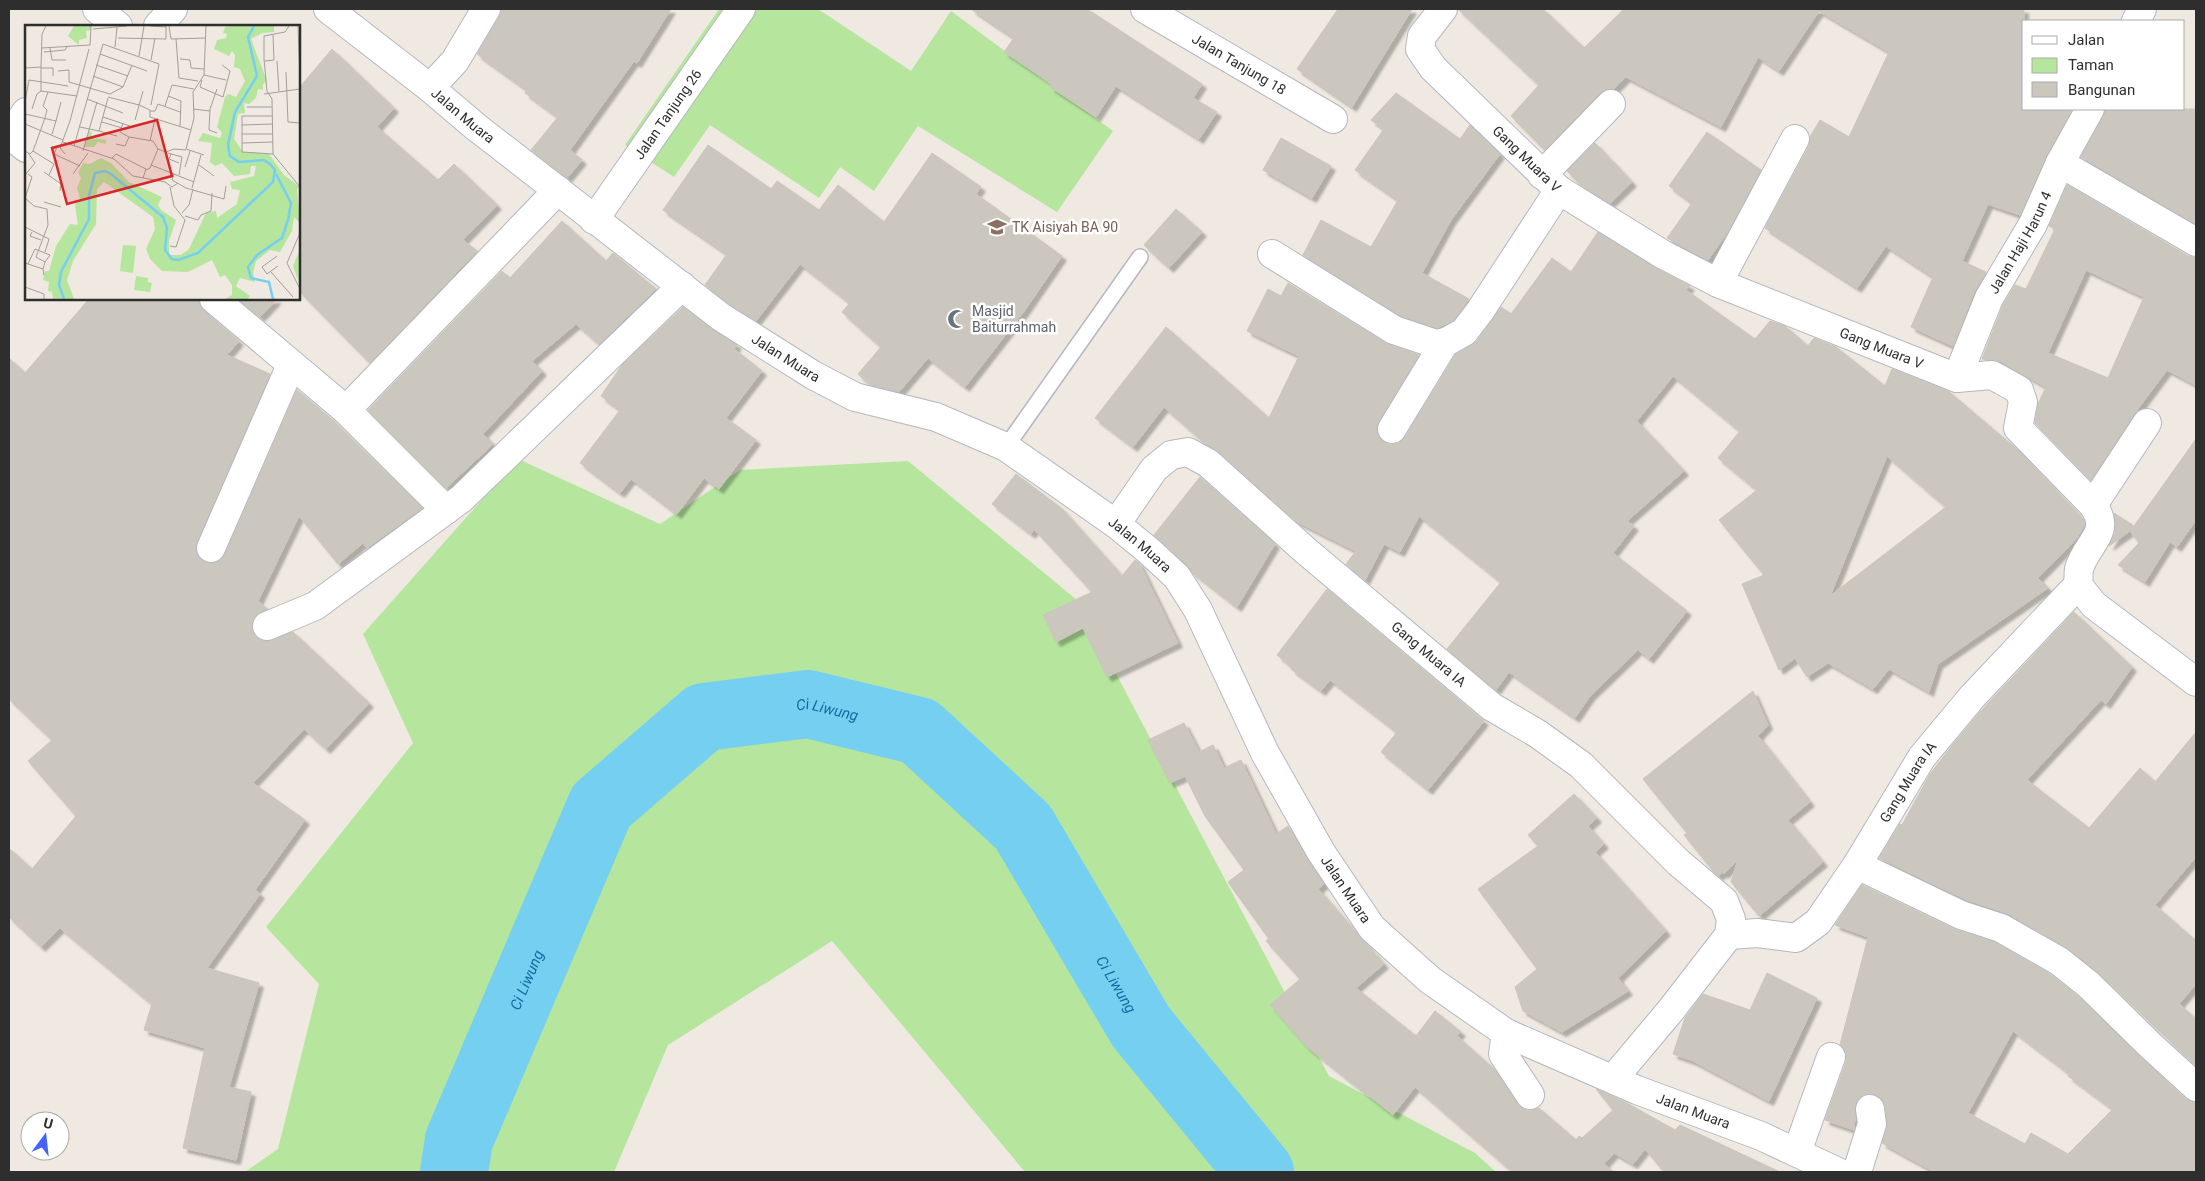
<svg xmlns="http://www.w3.org/2000/svg" width="2205" height="1181" viewBox="0 0 2205 1181" font-family="Roboto,sans-serif">
<defs>
<filter id="shadow"><feDropShadow dx="4.5" dy="4.5" stdDeviation="1" flood-color="#0004"/></filter>
</defs>
<rect width="100%" height="100%" fill="#efe9e1"/>
<!-- green -->
<g fill="#b6e59e">
<path d="M719,9H818L911,71L951,11L1113,131L1057,212L918,126L874,191L840,167L819,198L710,125L674,177L625,145Z"/>
<path d="M518,459L660,524L740,470L908,461L1077,600L1329,1076L1475,1153L1496,1172H1025L832,941L668,1045L614,1172H245L278,1149L319,984L266,927L413,743L363,634Z"/>
</g>
<g fill="none" stroke-linecap="round" stroke-linejoin="round">
<!-- river -->
<path stroke="#75cff0" stroke-width="68" id="s1" d="M454,1172L459,1140L601,806L704,717L808,704L919,731L1023,827L1141,1027L1260,1172"/>
</g>
<!-- building -->
<g fill="#cbc7bf" stroke="#cbc5ba" fill-rule="evenodd" filter="url(#shadow)">
<path d="M502,9H671L637,63L634,61L570,150L582,160L567,178L531,150L558,117L525,93L527,90L477,54L499,17Z"/>
<path d="M971,9H1087L1202,84L1193,98L1217,112L1199,139L1116,86L1096,117L1050,87L1052,84L1004,52L1014,38Z"/>
<path d="M1338,9H1412L1352,107L1297,69Z"/>
<path d="M1458,9H1543L1584,48L1624,9H2024V109H2072L2046,157L2020,215L1988,204L1962,261L1986,272L1974,292L1953,346L1911,327L1933,277L1886,246L1857,288L1765,228L1809,146L1810,137L1820,120L1849,137L1889,52L1819,11L1779,71L1758,57L1721,127L1626,77L1614,89H1606L1600,93L1545,150L1511,116L1539,85Z"/>
<path d="M332,49L394,108L377,127L438,180L454,164L497,205L463,240L477,251L370,363L299,291V88Z"/>
<path d="M1396,93L1460,139L1470,125L1500,154L1451,220L1422,273L1469,299L1454,320L1437,328L1401,316L1303,255L1321,220L1371,247L1398,200L1355,170L1384,129L1371,120Z"/>
<path d="M2106,109H2196V224L2081,157Z"/>
<path d="M1707,132L1761,170L1727,233L1708,260L1667,238L1692,203L1669,186Z"/>
<path d="M1281,138L1331,166L1312,198L1263,170Z"/>
<path d="M1595,143L1632,182L1610,203L1581,185L1567,171Z"/>
<path d="M708,145L771,189L777,181L819,210L838,185L884,222L932,153L981,187L976,194L1062,256L1025,310L965,387L928,358L899,392L870,385L858,374L881,347L842,312L850,303L800,264L756,321L705,285L727,254L663,210Z"/>
<path d="M2067,185L2188,256L2196,258V385L2167,370L2134,414L2091,480L2035,423L2038,404L2046,387L2000,361L1982,359L2003,305L2015,285L2026,289L2055,229L2049,226ZM2086,270L2144,297L2108,378L2048,353Z"/>
<path d="M1176,209L1202,232L1169,268L1144,245Z"/>
<path d="M562,221L606,261L613,253L656,289L599,344L576,324L532,361L542,371L483,434L493,444L446,488L368,410L502,271L510,278Z"/>
<path d="M1598,232L1654,267L1690,286L1686,290L1755,339L1770,321L1785,326L1808,346L1814,338L1836,347L1885,386L1892,369L1948,391L2019,451L2084,520V526L2077,538L2038,578L2048,588L1938,664L1929,692L1889,669L1873,689L1828,663L1807,677L1795,658L1779,670L1742,584L1764,575L1719,520L1757,490L1718,458L1740,431L1673,376L1637,421L1684,471L1627,521L1634,526L1613,553L1687,611L1649,659L1638,650L1590,696L1575,718L1509,672L1496,690L1447,649L1501,582L1419,516L1400,552L1384,544L1365,580L1346,564L1356,551L1296,521L1218,451L1206,444L1164,407L1133,447L1095,418L1166,327L1269,418L1299,356L1247,331L1268,289L1281,296L1288,283L1386,343L1419,355L1376,428L1378,436L1383,442L1391,445L1399,443L1405,437L1456,354L1476,342L1501,307L1511,314L1552,258L1571,272ZM1887,456L1946,507L1830,596Z"/>
<path d="M89,299H199L204,311L239,341L227,355L270,374L197,542L196,550L199,558L204,562L213,563L221,560L225,554L297,390L335,422L422,508L367,548L363,543L338,564L299,516L258,601L267,609L255,616L252,624L253,632L257,638L265,641L293,632L369,703L326,749L304,729L253,783L305,820L255,890L260,894L207,968L259,983L229,1087L251,1092L236,1160L183,1148L205,1048L144,1030L152,1004L60,928L41,947L9,917V848L32,869L76,816L28,761L52,740L9,699V358L25,373Z"/>
<path d="M238,299H277L260,317Z"/>
<path d="M683,307L737,345L734,349L762,371L726,418L756,440L719,489L704,478L677,514L631,479L620,493L580,463L620,410L601,396L622,365Z"/>
<path d="M2196,439V520L2177,547L2170,542L2145,582L2118,565L2139,543L2130,531L2109,546L2115,533L2114,513L2134,526Z"/>
<path d="M1016,474L1061,508L1122,576L1135,560L1139,563L1178,643L1107,677L1083,628L1056,642L1043,615L1092,592L1034,529L1031,534L992,504Z"/>
<path d="M1200,477L1275,544L1237,607L1192,572L1154,535Z"/>
<path d="M1327,589L1484,721L1428,790L1381,752L1397,732L1330,680L1321,691L1291,669L1292,667L1277,655Z"/>
<path d="M2074,612L2132,667L2106,704L2101,700L2027,780L2089,828L2140,768L2155,782L2196,732V857L2155,905L2196,941V984L2179,1004L2196,1019V1066L2100,974L2067,948L2009,914L1967,900L1879,858L1900,824L1902,825L1930,774L1954,743L1979,713Z"/>
<path d="M1753,691L1768,725L1758,736L1810,802L1788,820L1823,862L1759,916L1731,882L1738,860L1724,874L1723,872L1718,876L1714,872L1684,835L1687,833L1643,779Z"/>
<path d="M1184,723L1199,752L1213,745L1224,768L1241,760L1276,834L1288,826L1324,884L1318,889L1384,964L1356,988L1416,1036L1435,1011L1461,1032L1457,1036L1494,1069L1517,1104L1523,1109L1530,1111L1539,1108L1576,1140L1579,1136L1582,1138L1613,1110L1596,1089L1625,1102L1675,1130L1680,1125L1780,1172H1664L1645,1149L1633,1164L1614,1153L1604,1164L1613,1172H1513L1415,1087L1393,1115L1307,1047L1270,1005L1300,979L1266,941L1269,939L1228,882L1244,870L1205,816L1185,776L1170,783L1148,740Z"/>
<path d="M1574,794L1597,818L1588,826L1604,844L1595,852L1666,931L1618,978L1628,991L1562,1032L1523,1011L1515,987L1537,969L1478,889L1538,846L1528,835Z"/>
<path d="M1862,885L1954,929L1995,942L2050,974L2079,997L2185,1099L2196,1102V1172H1935L1882,1143L1887,1122L1885,1106L1882,1099L1876,1095L1867,1094L1860,1097L1856,1103L1854,1130L1825,1120L1846,1062V1054L1840,1045L1868,937L1835,925ZM2013,1031L2070,1074L2068,1076L2113,1109L2068,1154L2031,1133L2025,1144L1968,1113Z"/>
<path d="M1767,973L1817,998L1769,1101L1693,1061L1673,1054L1685,1018L1703,994L1750,1010Z"/>
</g>
<g fill="none" stroke-linecap="round" stroke-linejoin="round">
<!-- lane casing -->
<g stroke="#b4b7c1" stroke-width="18">
<path id="lane" d="M1006,447L1140,257"/>
</g>
<!-- street casing -->
<g stroke="#b4b7c1" stroke-width="30">
<g id="street">
<path d="M97,9L118,26"/>
<path id="s2" d="M328,9L430,88L476,127L721,317L813,375L855,397L936,417L1006,447L1116,524L1149,551L1177,577L1198,610L1265,753L1321,852L1372,928L1430,980L1506,1033L1637,1090L1761,1136L1838,1172"/>
<path id="s3" d="M1145,9L1333,119"/>
<path id="s4" d="M1443,9L1422,36L1420,49L1433,68L1559,190L1662,254L1718,283L1957,378L1992,375L2019,390L2023,402L2018,428L2093,505C2113,533 2086,543 2079,569C2078,574 2079,580 2078,585L2094,605L2196,682"/>
<path d="M2136,21L2142,9"/>
<path d="M158,26L173,9"/>
<path d="M430,88L455,61L486,9"/>
<path d="M26,112L10,135L26,148"/>
<path d="M2060,163L2196,242"/>
<path d="M1542,175L1611,104"/>
<path id="s5" d="M594,220L741,9"/>
<path d="M1272,254L1394,330L1436,344L1446,342L1464,332L1480,311L1559,190"/>
<path d="M1718,283L1795,139"/>
<path d="M214,299L346,410L446,510"/>
<path id="s6" d="M1957,378L1989,298L2033,224L2060,163L2090,109"/>
<path d="M346,410L558,190"/>
<path d="M1392,429L1445,342"/>
<path d="M2093,505L2147,423"/>
<path id="s7" d="M1116,524L1154,469L1171,455L1188,452L1208,463L1306,551L1492,707L1538,734L1581,765L1678,862L1724,901L1731,919L1729,935L1671,1010L1613,1079"/>
<path d="M211,548L291,365"/>
<path d="M267,626L315,606L461,499L682,286"/>
<path d="M1857,865L1961,915L2001,928L2059,961L2089,985L2151,1046L2196,1087"/>
<path id="s8" d="M1729,935L1757,933L1796,938L1818,922L1857,865L1922,757L1972,697L2078,585"/>
<path d="M1506,1033L1503,1054L1530,1095"/>
<path d="M1797,1152L1831,1057"/>
<path d="M1857,1172L1872,1124L1870,1109"/>
</g>
</g>
<!-- lane -->
<use href="#lane" stroke="#fff" stroke-width="15"/>
<!-- street -->
<use href="#street" stroke="#fff" stroke-width="28"/>
</g>
<!-- icons -->
<defs>
<g id="school-bare" transform="scale(1.5)"><path d="M0-5L7-2L0 1L-7-2ZM-4 1L0 2.5L4 1V4Q0 6-4 4Z" fill="#8d6e63" stroke="#fff" stroke-width="2.5" paint-order="stroke"/></g>
<g id="mosque-bare" transform="scale(1.5)"><path d="M3.5-4.9A6 6 0 1 0 3.5 4.9A5 5 0 1 1 3.5-4.9Z" fill="#6b7280" stroke="#fff" stroke-width="2.5" paint-order="stroke"/></g>
</defs>
<g fill-rule="evenodd">
<use href="#school-bare" x="997" y="227"/>
<use href="#mosque-bare" x="957" y="319"/>
</g>
<g text-anchor="middle" dominant-baseline="central" stroke-width="5" stroke-linejoin="round" paint-order="stroke">
<!-- street labels -->
<g font-size="14" fill="#2e2e2e" stroke="#fff">
<text stroke="none"><textPath href="#s3" startOffset="109">Jalan Tanjung 18</textPath></text>
<text stroke="none"><textPath href="#s2" startOffset="172">Jalan Muara</textPath></text>
<text stroke="none"><textPath href="#s5" startOffset="129">Jalan Tanjung 26</textPath></text>
<text stroke="none"><textPath href="#s4" startOffset="201">Gang Muara V</textPath></text>
<text stroke="none"><textPath href="#s6" startOffset="150">Jalan Haji Harun 4</textPath></text>
<text stroke="none"><textPath href="#s4" startOffset="606">Gang Muara V</textPath></text>
<text stroke="none"><textPath href="#s2" startOffset="576">Jalan Muara</textPath></text>
<text stroke="none"><textPath href="#s2" startOffset="981">Jalan Muara</textPath></text>
<text stroke="none"><textPath href="#s7" startOffset="421">Gang Muara IA</textPath></text>
<text stroke="none"><textPath href="#s8" startOffset="261">Gang Muara IA</textPath></text>
<text stroke="none"><textPath href="#s2" startOffset="1386">Jalan Muara</textPath></text>
<text stroke="none"><textPath href="#s2" startOffset="1806">Jalan Muara</textPath></text>
</g>
<!-- education labels -->
<g font-size="14" fill="#785e54" stroke="#fff" text-anchor="start">
<text x="1012" y="227">TK Aisiyah BA 90</text>
</g>
<!-- worship labels -->
<g font-size="14" fill="#5b616d" stroke="#fff" text-anchor="start">
<text x="972" y="311">Masjid<tspan x="972" dy="16">Baiturrahmah</tspan></text>
</g>
<!-- water labels -->
<g font-size="15" font-style="italic" fill="#0d6fa3" stroke="#fff">
<text stroke="none"><textPath href="#s1" startOffset="656">Ci Liwung</textPath></text>
<text stroke="none"><textPath href="#s1" startOffset="206">Ci Liwung</textPath></text>
<text stroke="none"><textPath href="#s1" startOffset="1075">Ci Liwung</textPath></text>
</g>
</g>
<!-- overview -->
<g transform="translate(25 25)">
<rect width="275" height="275" fill="#efe9e1"/>
<path d="M49,1H66V5L61,6L62,13L54,15V20L43,11ZM206,1H249V7L237,8L226,14L242,56L238,59V65L233,64L231,73L224,79L219,78L220,88L213,89L209,114L218,127L244,129L259,150L275,162L272,164L275,198L269,192L267,206L255,227L245,225L231,236L228,248L230,257L215,253L211,261L225,271L223,274H200L207,270V260L200,250L195,252L187,235L163,247L137,246L125,234L121,224L130,204L128,192L79,157L72,164L71,199L48,236L42,255L49,274H28L27,267L23,266L24,257L18,255L20,246H24L31,221L45,199L53,200L50,180L55,174L52,163L56,153L53,148L58,138L65,139L76,133L86,138L104,157L137,172L133,180L136,185L151,195L144,216V230H156L164,224L181,188L191,186L192,193L212,179L215,165L207,164L205,157L229,151L231,141H226L225,149L209,151L197,138L190,141L185,137L187,118L173,116L178,108L195,113L197,108L192,102L200,72L203,69L211,72L220,56L215,44L209,42L210,30L207,26L204,31L189,24L192,15L201,13L202,9L198,8L200,2ZM64,106L67,107L66,113L82,115L80,119L73,117L69,122H59ZM98,220L111,221L108,248L95,246ZM275,224V260L268,241ZM111,251L123,253V257L127,258L125,267L109,265Z" fill="#b6e59e"/>
<path fill="none" stroke="#75cff0" stroke-width="2.5" d="M39,274L34,260L36,247L64,194V171L70,148L80,146L86,149L138,192L142,203L140,225L147,234L153,235L173,228L248,157L250,145L245,139L239,135L214,137L205,131L203,120L210,87L232,51L223,12L229,1M248,274L244,257L226,253L223,242L232,230L257,213L263,195L266,178L251,149"/>
<path fill="none" stroke="#a29e99" stroke-width="1" d="M125,1L141,2M144,1L146,14L181,13M264,1L260,7L239,11V34L242,66L247,74L248,129L275,162M273,1L275,54M68,4L102,1M93,13L141,14V1M151,14L154,53L173,56M90,22L92,2M17,23L65,20L66,1M25,23L27,35H41M19,27L40,25L42,22M75,29L122,46M114,31L119,1M155,34L165,35L166,43L179,44M126,35L130,13M240,36L249,35L248,10M252,36L254,66M71,40L103,51M16,42L17,9L21,1M0,43L16,42V66L52,71M16,43H28V51M33,46L44,45V57L85,69L98,62M261,47L263,97L275,98M179,50L201,55M68,51L98,62M177,55L175,62L198,72L205,46L197,40M98,62L107,40M239,69L275,64M143,71L156,76L155,101M83,72L114,80L125,85V92L166,105M83,73L74,106L92,111M62,74L98,88M0,77L4,55L43,61M140,81L147,60L169,64M222,82H247M7,84L12,69L16,66M168,84L185,86M125,86H130L133,79L155,87M0,89L31,96L27,109M247,91H217V127L248,129M78,92L105,101M110,95L118,66M31,96L36,77M77,97L97,103M98,98L95,107L104,112L128,116L133,124L141,127L149,124L161,125M0,99L38,115M217,100L248,99M55,102L74,106M192,108L184,105L185,84L192,64M217,109H248M125,116L130,94M38,117L89,134L108,151L140,157L147,162L153,158M217,118L248,117M91,119L100,121L104,112M49,121L78,19L134,39L126,80M32,122L29,129L55,141M0,126L5,129L8,126L20,93L22,85L18,81L23,67M8,126L29,139L24,150M58,126L72,77M143,128L157,132L154,150M40,129L35,123L45,96L64,24M146,129L144,134L154,138M179,130L161,124L169,93L168,67L179,50L181,1M87,133L91,129L121,144L118,153M126,140L169,157M174,140L189,151M160,142L165,126M121,145L125,143L133,124M19,147L36,159L35,166M149,148L147,155L161,163L199,174L201,161M48,149L63,128M0,150L10,138L4,129M167,163L176,130M0,173L9,181L22,184L23,200L11,232L20,237L18,244M0,173L7,152L3,149M19,177L36,182M157,188L164,180L168,164M160,191L173,195L176,190L186,186L187,168M0,202L24,214L20,227M7,207L5,211L16,215M275,208L262,238L275,264M145,221L151,222L160,195L149,181L145,162M252,231L237,242L242,249L253,241M0,238L18,244L19,250M3,239L10,224L25,230L20,237M246,247L268,272M0,262L19,269V274"/>
<path fill="#d62828" fill-opacity="0.15" stroke="#d62828" stroke-width="2.5" d="M132,95L147,151L42,179L27,123Z"/>
<rect width="275" height="275" fill="none" stroke="#2e2e2e" stroke-width="2.5"/>
</g>
<!-- border -->
<rect width="2205" height="1181" fill="none" stroke="#2e2e2e" stroke-width="20"/>
<!-- legend -->
<rect x="2022" y="20" width="162" height="90" fill="#ffffff" stroke="#ababab"/>
<rect x="2032" y="36" width="25" height="8" fill="#ffffff" stroke="#ababab"/>
<text x="2068" y="45" font-size="15" fill="#2e2e2e">Jalan</text>
<rect x="2032" y="58" width="25" height="15" fill="#b6e59e" stroke="#ababab"/>
<text x="2068" y="70" font-size="15" fill="#2e2e2e">Taman</text>
<rect x="2032" y="82" width="25" height="15" fill="#cbc7bf" stroke="#ababab"/>
<text x="2068" y="95" font-size="15" fill="#2e2e2e">Bangunan</text>
<!-- north arrow -->
<g transform="translate(45 1136) rotate(15)"><circle r="24" fill="#ffffff" stroke="#ababab"/>
<path d="M0-4L9 19L0 12L-9 19Z" fill="#4264fb"/>
<text y="-8" font-size="14" font-weight="bold" text-anchor="middle" fill="#2e2e2e">U</text>
</g>
</svg>
